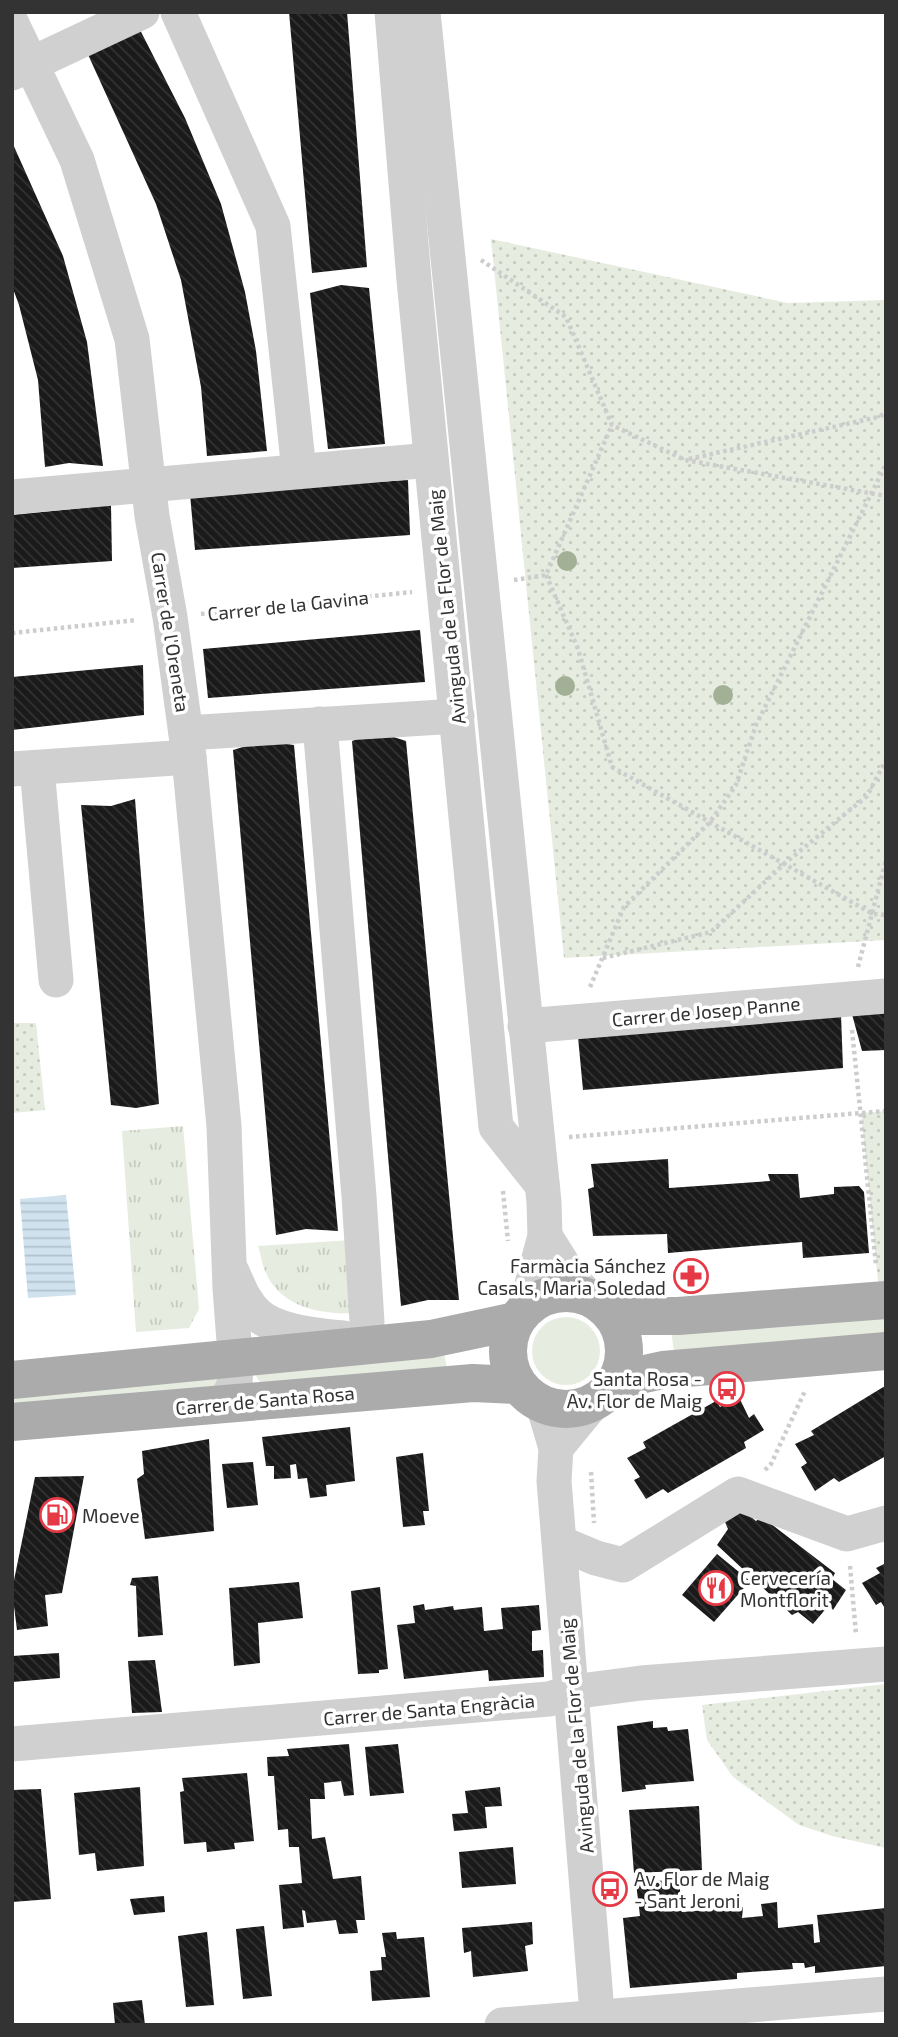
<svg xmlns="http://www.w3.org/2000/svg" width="898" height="2037" viewBox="0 0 898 2037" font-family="'Exo 2',sans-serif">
<defs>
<pattern id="grass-tufts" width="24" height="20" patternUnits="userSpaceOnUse" patternTransform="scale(1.75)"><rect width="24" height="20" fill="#e6ecdf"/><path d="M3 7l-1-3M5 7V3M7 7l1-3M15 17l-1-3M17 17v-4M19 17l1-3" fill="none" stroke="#c6cbc0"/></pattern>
<pattern id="park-dots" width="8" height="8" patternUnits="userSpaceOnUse" patternTransform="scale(1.75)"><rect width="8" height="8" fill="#e6ecdf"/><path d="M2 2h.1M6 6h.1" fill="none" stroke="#c6cbc0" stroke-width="1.8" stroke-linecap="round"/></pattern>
<pattern id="water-rules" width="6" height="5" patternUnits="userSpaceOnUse" patternTransform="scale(1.75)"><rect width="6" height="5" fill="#cfe2ee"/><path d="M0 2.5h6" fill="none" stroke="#b2c2cd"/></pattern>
<pattern id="building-back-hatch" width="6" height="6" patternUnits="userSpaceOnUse" patternTransform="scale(1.75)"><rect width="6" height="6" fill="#1a1a1a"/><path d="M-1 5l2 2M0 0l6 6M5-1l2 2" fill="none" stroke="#333"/></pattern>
</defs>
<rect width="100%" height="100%" fill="#fff"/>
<!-- grass -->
<g fill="url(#grass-tufts)">
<path d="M183,1126L199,1309L189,1328L136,1332L122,1131Z"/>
<path d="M352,1240L358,1313C324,1315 282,1309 266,1273C262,1265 261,1254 258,1246Z"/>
</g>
<!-- park -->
<g fill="url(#park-dots)">
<path d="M491,239L788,303L886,300V940L564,958Z"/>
<path d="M12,1023H36L45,1110L12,1113Z"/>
<path d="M886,1111V1300H880L861,1113Z"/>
<path d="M886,1684V1848L832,1836L799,1825L733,1777L707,1740L702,1705Z"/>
</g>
<!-- garden -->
<g fill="#e6ecdf">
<path d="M886,1312V1341L675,1358L671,1331Z"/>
<circle cx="566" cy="1351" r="34"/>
<path d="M444,1354L450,1381L262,1385L256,1376L261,1369Z"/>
<path d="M219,1374V1391L12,1417V1392Z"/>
</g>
<!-- water -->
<path fill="url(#water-rules)" d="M66,1195L76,1295L28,1298L20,1199Z"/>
<!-- building -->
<g fill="url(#building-back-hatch)">
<path d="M289,12H347L367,267L312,273Z"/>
<path d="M136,22L185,118L221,204L245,292L256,351L267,451L207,456L201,387L181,280L156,204L85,48Z"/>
<path d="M12,142L63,256L87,342L103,466L69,463L45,467L38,380L19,305L12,286Z"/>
<path d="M341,285L369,288L385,444L328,449L310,293Z"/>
<path d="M408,480L410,535L195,550L190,494Z"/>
<path d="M111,505L112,561L12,568V515Z"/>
<path d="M420,630L425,682L208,698L203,649Z"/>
<path d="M143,665L144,715L12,730V677Z"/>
<path d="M378,732L406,741L459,1300H428L401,1306L352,741Z"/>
<path d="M263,741L294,745L338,1231L306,1229L276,1235L233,750Z"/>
<path d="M135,799L159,1104L136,1108L111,1105L81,805L111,806Z"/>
<path d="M886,1004V1050L862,1051L850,1007Z"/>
<path d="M841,1015L843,1068L583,1090L578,1037Z"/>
<path d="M668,1159L669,1188L770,1181L768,1174H798L800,1198L834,1194V1187L859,1186L864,1192L869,1253L803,1258L802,1242L668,1253L667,1234L593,1236L588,1189L594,1187L591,1164Z"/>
<path d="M885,1386L886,1456L839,1482L834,1478L815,1491L801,1467L807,1463L795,1444L814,1435L811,1431Z"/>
<path d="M738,1395L749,1418L754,1414L764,1430L744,1442L746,1448L668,1493L663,1489L646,1499L634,1480L640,1477L627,1458L646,1448L643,1442L716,1401L720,1407Z"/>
<path d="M350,1427L355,1481L326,1485L327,1496L310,1498L307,1478L298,1479L296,1464L290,1465L291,1478L274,1479V1466H266L262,1437Z"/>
<path d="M209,1439L214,1531L145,1539L137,1479L144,1474L142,1451Z"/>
<path d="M423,1453L429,1511H423L425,1525L403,1527L396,1457Z"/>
<path d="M253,1462L258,1505L227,1508L222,1464Z"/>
<path d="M84,1476L62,1593L45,1595L48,1626L17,1630L12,1590L35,1477Z"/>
<path d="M740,1508L756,1521L762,1517L835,1573L832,1579L846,1590L833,1610L829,1605L813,1624L798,1612L792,1615L717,1545L728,1529L725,1522Z"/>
<path d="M717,1554L750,1581L714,1622L682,1595Z"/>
<path d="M886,1563V1610L881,1602L876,1605L862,1583L880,1573L876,1568Z"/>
<path d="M158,1576L163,1635L138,1637L136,1586L130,1585L132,1578Z"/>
<path d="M299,1582L303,1618L258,1623L260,1663L234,1666L229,1588Z"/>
<path d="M380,1587L388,1669L379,1670V1673L358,1674L351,1591Z"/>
<path d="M424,1604L425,1610L453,1606L454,1610L482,1607L484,1631L503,1629L501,1608L539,1605L541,1630L532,1631V1651L543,1650L544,1677L489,1681L488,1670L404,1679L397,1625L415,1623L413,1606Z"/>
<path d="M59,1653L60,1678L12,1682V1656Z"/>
<path d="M155,1660L162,1712L132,1713L128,1661Z"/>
<path d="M653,1721V1728L667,1727L668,1731L688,1729L694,1781L645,1785L646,1789L622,1792L617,1726Z"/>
<path d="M349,1744L354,1795L344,1796L341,1781L324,1783L325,1799H310L312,1839L325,1837L333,1879L361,1876L365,1920H356L358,1933L339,1934L336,1920L307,1923L305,1911L302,1910L304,1927L283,1929L279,1885L302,1883L299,1847H289L288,1829L278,1830L274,1776H268L267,1757L289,1756L287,1749Z"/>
<path d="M398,1744L404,1793L370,1796L365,1747Z"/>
<path d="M247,1773L254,1841L234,1843L235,1849L207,1852L206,1842L184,1844L180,1792L184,1791L182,1778Z"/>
<path d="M140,1787L144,1866L97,1871L95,1853L79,1855L74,1793Z"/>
<path d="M500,1787L502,1806L485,1807L487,1828L454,1831L452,1814L468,1813L465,1791Z"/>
<path d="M41,1789L51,1899L12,1902V1790Z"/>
<path d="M699,1806L702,1870L634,1873L629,1810Z"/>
<path d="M513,1847L516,1884L462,1888L459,1852Z"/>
<path d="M679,1879L682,1912L743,1907L742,1918L763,1916L761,1904L777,1902L778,1928L813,1924L814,1943L820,1942L817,1915L886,1908V1966L815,1973V1966L805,1968L804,1963H792L793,1969L737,1973V1979L630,1988L623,1918L640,1916L636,1883Z"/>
<path d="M164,1896L165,1912L134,1915L130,1899Z"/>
<path d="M532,1922L533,1944L525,1946L528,1971L473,1977L471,1951L464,1953L462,1928Z"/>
<path d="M264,1926L272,1996L243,1999L236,1929Z"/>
<path d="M207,1932L214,2005L186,2007L178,1936Z"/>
<path d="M396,1932L397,1939L424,1937L430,1997L372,2001L370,1971L382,1970L381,1957H386L382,1933Z"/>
<path d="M142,2000L145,2025H115L113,2003Z"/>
</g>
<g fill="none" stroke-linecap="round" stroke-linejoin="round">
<!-- path -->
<g stroke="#cdcdcd" stroke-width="4.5" stroke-dasharray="3.5 3.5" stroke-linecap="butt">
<path d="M481,260L566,317L612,425L685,460L886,496"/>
<path d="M689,459L878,417L886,413"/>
<path d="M546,575L578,649L612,767L873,914L886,915"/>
<path d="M514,580L546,575L612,425"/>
<path d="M201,614L412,592"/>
<path d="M12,633L137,620"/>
<path d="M603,958L711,932L784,864L867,796L886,760"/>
<path d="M858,967L886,860"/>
<path d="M590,987L624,907L710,822L736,785L756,725L886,464"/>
<path d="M852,1030L876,1265"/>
<path d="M569,1137L886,1111"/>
<path d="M503,1191L508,1241"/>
<path d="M765,1470L771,1464L805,1391"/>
<path d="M591,1472L594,1523"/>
<path d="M850,1566L856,1634"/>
</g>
<!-- minor -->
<g stroke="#d0d0d0" stroke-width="35">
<path d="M178,12L273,226L299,471"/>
<path d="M392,12L414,280L496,1127L542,1185"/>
<path d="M423,12L544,1202L545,1236L525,1310"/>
<path d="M12,24L77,160L132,339L152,516L170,617L189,757L224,1126L230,1288L236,1368L235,1382L229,1396L220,1404"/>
<path d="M12,73L142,12"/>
<path d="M12,497L431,460"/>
<path d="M320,724L359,1196L367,1322"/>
<path d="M186,733L457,716"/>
<path d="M37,768L56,980"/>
<path d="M12,769L189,757"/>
<path d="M525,1026L886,996"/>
<path d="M545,1236L572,1279L589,1298"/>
<path d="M232,1272C239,1287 245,1304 258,1315C276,1331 319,1336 343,1338"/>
<path d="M543,1404L556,1448L554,1481L598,2025"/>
<path d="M556,1448L592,1404"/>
<path d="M560,1543L596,1558L623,1565L738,1494L847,1534L886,1523"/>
<path d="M12,1744L549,1699L572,1692L641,1683L886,1664"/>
<path d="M502,2025L886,1994"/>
</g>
<!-- major -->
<g stroke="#ababab" stroke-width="38">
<circle cx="566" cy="1351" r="58"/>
<path d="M613,1316H678L886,1300"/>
<path d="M12,1380L431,1339L516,1321"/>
<path d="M617,1380L663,1370L886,1351"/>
<path d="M12,1422L473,1383L518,1385"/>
</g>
</g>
<!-- trees -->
<g fill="#a2b095">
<circle cx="567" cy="561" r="10"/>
<circle cx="565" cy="686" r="10"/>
<circle cx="723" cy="695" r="10"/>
</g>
<!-- icons -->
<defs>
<g id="pharmacy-ring" transform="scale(1.75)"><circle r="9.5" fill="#fff" stroke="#e63946" stroke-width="1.5"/><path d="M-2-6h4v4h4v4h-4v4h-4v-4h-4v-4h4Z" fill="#e63946"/></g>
<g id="bus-ring" transform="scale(1.75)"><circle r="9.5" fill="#fff" stroke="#e63946" stroke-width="1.5"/><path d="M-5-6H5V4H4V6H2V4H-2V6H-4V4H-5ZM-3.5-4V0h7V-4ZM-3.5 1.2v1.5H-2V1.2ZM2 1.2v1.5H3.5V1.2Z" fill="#e63946"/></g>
<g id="fuel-ring" transform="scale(1.75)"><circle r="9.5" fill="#fff" stroke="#e63946" stroke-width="1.5"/><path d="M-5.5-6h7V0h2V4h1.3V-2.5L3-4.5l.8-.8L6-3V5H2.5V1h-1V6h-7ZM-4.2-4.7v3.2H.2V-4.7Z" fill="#e63946"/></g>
<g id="restaurant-ring" transform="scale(1.75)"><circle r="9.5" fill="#fff" stroke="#e63946" stroke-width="1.5"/><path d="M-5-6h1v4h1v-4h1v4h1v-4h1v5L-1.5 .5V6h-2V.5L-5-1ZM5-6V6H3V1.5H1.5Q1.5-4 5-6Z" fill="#e63946"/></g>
</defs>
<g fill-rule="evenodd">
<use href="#pharmacy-ring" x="691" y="1276"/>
<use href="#bus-ring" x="727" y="1389"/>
<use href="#fuel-ring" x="57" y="1515"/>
<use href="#restaurant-ring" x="716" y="1588"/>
<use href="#bus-ring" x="610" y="1889"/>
</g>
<g text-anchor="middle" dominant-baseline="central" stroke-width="7" stroke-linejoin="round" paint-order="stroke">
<!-- street labels -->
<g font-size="19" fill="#333" stroke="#fff">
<text transform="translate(288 605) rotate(-6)">Carrer de la Gavina</text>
<text transform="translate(446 607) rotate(-96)">Avinguda de la Flor de Maig</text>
<text transform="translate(171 632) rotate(81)">Carrer de l'Oreneta</text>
<text transform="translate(706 1011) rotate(-5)">Carrer de Josep Panne</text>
<text transform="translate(265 1400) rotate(-5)">Carrer de Santa Rosa</text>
<text transform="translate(429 1709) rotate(-5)">Carrer de Santa Engràcia</text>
<text transform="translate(576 1736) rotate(-95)">Avinguda de la Flor de Maig</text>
</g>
<!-- poi labels -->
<g font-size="19" fill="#333" stroke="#fff" text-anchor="start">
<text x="666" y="1265" text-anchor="end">Farmàcia Sánchez<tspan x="666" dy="22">Casals, Maria Soledad</tspan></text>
<text x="702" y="1378" text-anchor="end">Santa Rosa -<tspan x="702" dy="22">Av. Flor de Maig</tspan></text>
<text x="82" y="1515">Moeve</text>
<text x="740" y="1577">Cervecería<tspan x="740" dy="22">Montflorit</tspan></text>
<text x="634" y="1878">Av. Flor de Maig<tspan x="634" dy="22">- Sant Jeroni</tspan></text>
</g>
</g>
<!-- border -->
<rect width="898" height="2037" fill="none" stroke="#333333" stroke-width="28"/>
</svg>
